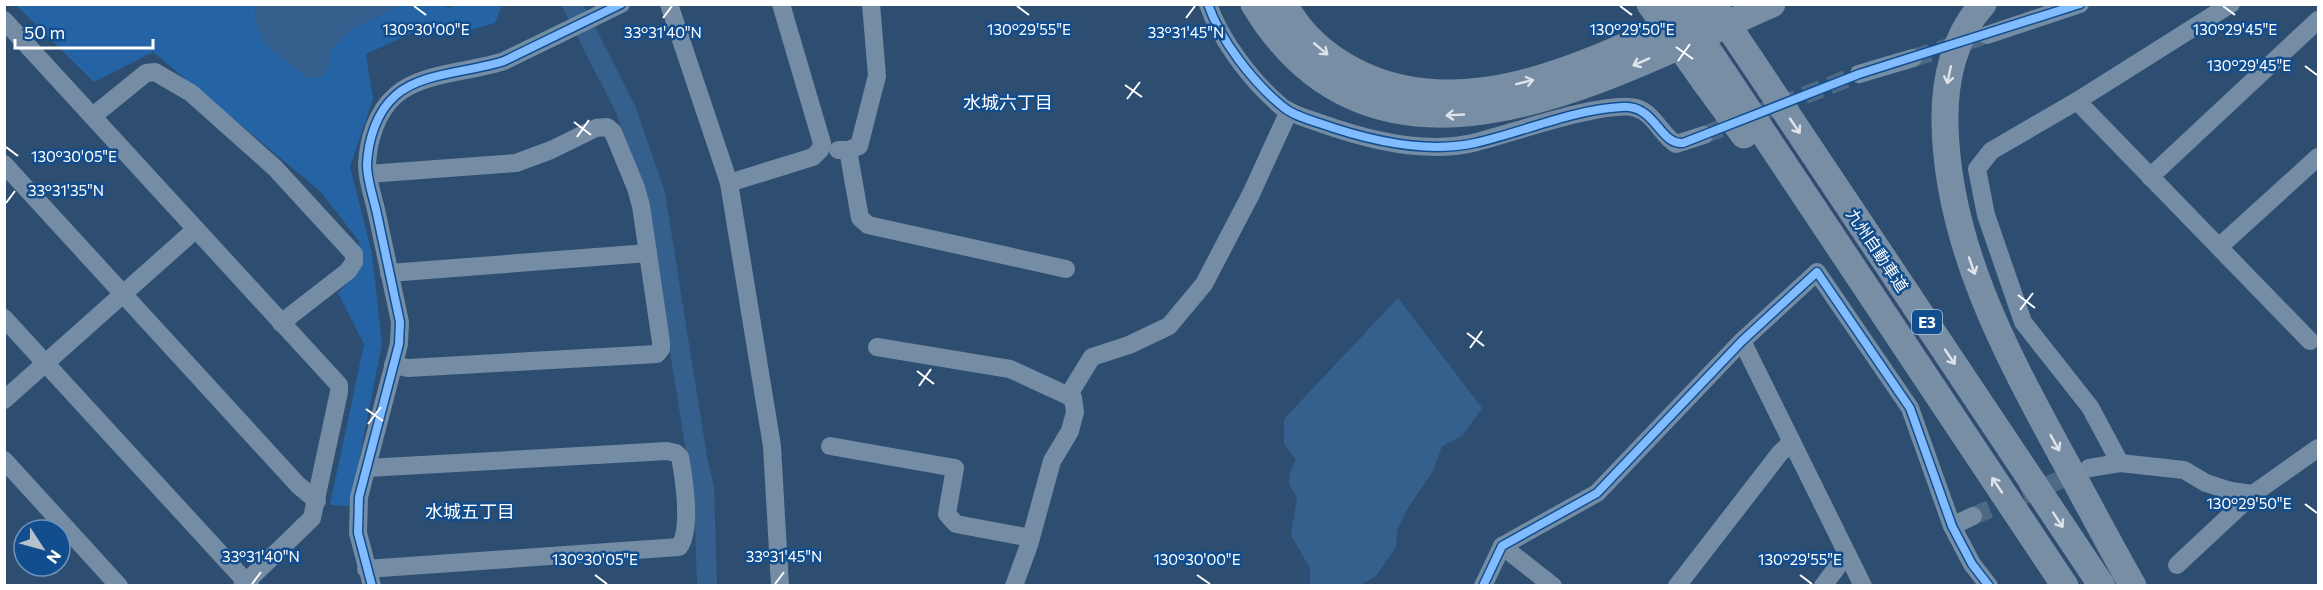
<svg xmlns="http://www.w3.org/2000/svg" width="2323" height="590" viewBox="0 0 2323 590" font-family="Commissioner,'Noto Sans JP',sans-serif">
<rect width="100%" height="100%" fill="#2e4e71"/>
<!-- green -->
<path fill="#2464a4" d="M16,5H256L255,19L328,66L330,51L350,30L400,5H440L450,8L453,5H502L495,23L474,29L419,30L366,54L373,99L350,167L372,254L382,343L350,506L330,505L364,344L338,293L358,271L359,241L320,191L153,52L94,82Z"/>
<!-- water -->
<g fill="#35608e">
<path d="M256,5V4L400,5L350,30L330,51L329,66L321,78L305,77L265,44L255,19Z"/>
<path d="M1398,298L1482,408L1462,436L1442,446L1433,471L1406,511L1397,531L1396,547L1376,576L1361,585H1310V568L1291,535L1297,498L1289,484L1290,472L1296,460L1284,444V419Z"/>
</g>
<g fill="none" stroke-linecap="round" stroke-linejoin="round">
<!-- canal -->
<path stroke="#35608e" stroke-width="20" d="M572,4L626,110L655,194L697,458L704,488L707,586"/>
<!-- minor-tunnel -->
<g stroke="#4d6986" stroke-width="18" stroke-dasharray="18 9" stroke-linecap="butt">
<path d="M1913,58L1987,35"/>
<path d="M1704,135L1859,74"/>
<path d="M1973,516L2082,471"/>
</g>
<!-- minor -->
<g stroke="#758ca5" stroke-width="18">
<path d="M669,4L729,183L772,446L780,586"/>
<path d="M1208,4C1220,40 1253,83 1282,107C1293,115 1308,119 1320,123C1367,140 1427,155 1477,142C1509,134 1609,99 1636,108C1654,113 1661,135 1676,144L1704,135"/>
<path d="M4,20L339,385V392L312,518L242,586"/>
<path d="M1987,35L2080,4"/>
<path d="M1859,74L1913,58"/>
<path d="M2077,101L2310,341"/>
<path d="M93,116L146,73L155,72L191,93L275,168L354,254V262L348,271L281,323"/>
<path d="M838,150H848L859,146L877,76L871,4"/>
<path d="M848,150L860,218L868,225L1066,269"/>
<path d="M4,164L298,485L317,501"/>
<path d="M368,174L516,163L551,150L596,128L607,127L613,132L636,188L641,206L661,342V349L657,354L408,368L393,365"/>
<path d="M2150,177L2318,20"/>
<path d="M729,183L813,157L820,150L822,143L781,4"/>
<path d="M2219,247L2318,157"/>
<path d="M389,273L648,253"/>
<path d="M4,318L250,586"/>
<path d="M1742,341L1863,586"/>
<path d="M877,347L1010,369L1073,398L1075,412L1070,431L1052,461L1029,545L1014,586"/>
<path d="M1068,396L1092,357L1129,345L1169,326L1204,284L1251,194L1289,111"/>
<path d="M4,400L196,229"/>
<path d="M830,446L955,468L947,514L956,524L1031,538"/>
<path d="M4,460L119,586"/>
<path d="M2120,463L2090,407L2023,322L1986,215L1977,169L1991,151L2077,101L2231,4"/>
<path d="M2089,468L2120,463L2184,470L2206,483L2231,491L2253,494L2318,448"/>
<path d="M1952,526L1973,516"/>
<path d="M1502,546L1553,586"/>
<path d="M2177,565L2253,494"/>
<path d="M366,569L679,547C692,530 684,478 680,457L676,453L667,451L367,468"/>
<path d="M372,586L358,533L359,497L399,344L400,322C392,286 385,250 377,214C374,199 367,181 367,165C368,141 376,112 396,95C422,72 472,72 504,61L621,4"/>
<path d="M1483,586L1502,546L1597,493L1742,341L1817,272L1910,408L1952,526L1972,564L1989,586"/>
<path d="M1677,586L1780,453L1792,442"/>
<path d="M1823,586L1847,554"/>
</g>
<!-- highway -->
<g stroke="#778ea4" stroke-width="27">
<path d="M1254,4C1378,211 1609,76 1772,4"/>
<path d="M1284,4C1300,34 1326,57 1356,72C1473,131 1609,53 1716,4"/>
<path d="M1983,4C1954,36 1944,81 1945,123C1947,243 2005,351 2061,454C2085,498 2108,542 2133,586"/>
<path d="M1751,60L2102,586"/>
<path d="M1724,74L2065,586"/>
<path d="M1705,82L1744,135"/>
</g>
<!-- highway-bridge -->
<g stroke="#778ea4" stroke-width="27">
<path d="M1650,4L1705,82"/>
<path d="M1677,4L1724,74"/>
<path d="M1713,4L1751,60"/>
</g>
<!-- cycleway casing -->
<g stroke="#124d8d" stroke-width="11">
<g id="cycleway">
<path d="M1208,4C1220,40 1253,82 1282,106C1292,115 1307,119 1319,123C1367,140 1425,154 1475,143C1524,132 1571,110 1621,107C1656,104 1659,145 1683,143L1859,74L2080,4"/>
<path d="M372,586L358,533L359,497L399,344L400,322C392,286 385,250 377,214C374,199 367,181 367,165C368,141 376,112 396,95C422,72 472,72 504,61L621,4"/>
<path d="M1483,586L1502,546L1597,493L1742,341L1817,272L1910,408L1952,526L1972,564L1989,586"/>
</g>
</g>
<!-- cycleway -->
<use href="#cycleway" stroke="#80bcff" stroke-width="8"/>
</g>
<!-- one-way arrows -->
<defs><path id="oneway-shaft" d="M-6 0H5M1.5-3L5.5 0L1.5 3" fill="none" stroke-width="1.6" stroke-linecap="round" stroke-linejoin="round" transform="scale(1.5)"/></defs>
<g stroke="#dde3e8">
<use href="#oneway-shaft" transform="translate(1321 49) rotate(40)"/>
<use href="#oneway-shaft" transform="translate(1641 62) rotate(156)"/>
<use href="#oneway-shaft" transform="translate(1949 75) rotate(102)"/>
<use href="#oneway-shaft" transform="translate(1525 82) rotate(-14)"/>
<use href="#oneway-shaft" transform="translate(1455 115) rotate(177)"/>
<use href="#oneway-shaft" transform="translate(1795 126) rotate(56)"/>
<use href="#oneway-shaft" transform="translate(1972 266) rotate(71)"/>
<use href="#oneway-shaft" transform="translate(1950 357) rotate(56)"/>
<use href="#oneway-shaft" transform="translate(2055 443) rotate(61)"/>
<use href="#oneway-shaft" transform="translate(1997 485) rotate(-124)"/>
<use href="#oneway-shaft" transform="translate(2058 520) rotate(57)"/>
</g>
<!-- ticks -->
<path fill="none" stroke="#fff" stroke-width="2" d="M414,6L426,15M1017,6L1029,15M1620,6L1632,15M2223,6L2235,15M663,18L672,6M1186,18L1195,6M1676,47L1693,59M1678,61L1690,44M2305,66L2317,75M1125,85L1142,97M1127,99L1140,82M574,122L591,135M577,137L589,120M6,147L18,156M6,203L15,191M2018,295L2035,308M2020,310L2033,293M1467,333L1484,346M1470,348L1482,331M917,371L934,384M919,386L931,369M366,409L383,421M368,424L381,407M2305,504L2317,513M595,575L607,584M1197,575L1210,584M1800,575L1812,584M252,584L261,572M775,584L784,572"/>
<g text-anchor="middle" dominant-baseline="central" stroke-width="5" stroke-linejoin="round" paint-order="stroke">
<!-- shield labels -->
<rect fill="#124d8d" stroke="#b8cadd" stroke-width="1.5" x="1912" y="310" width="30" height="24" rx="4.5"/>
<g font-size="15" font-weight="bold" fill="#fff">
<text x="1927" y="322">E3</text>
</g>
<!-- street labels -->
<g font-size="16" fill="#fff" stroke="#124d8d">
<text transform="translate(1878 250) rotate(56)">九州自動車道</text>
</g>
<!-- neighbourhood labels -->
<g font-size="18" fill="#fff" stroke="#124d8d">
<text x="1008" y="102">水城六丁目</text>
<text x="470" y="511">水城五丁目</text>
</g>
</g>
<g font-size="15" text-anchor="middle" fill="#fff" stroke="#124d8d" stroke-width="5" stroke-linejoin="round" paint-order="stroke">
<text x="2235" y="35">130°29'45"E</text>
<text x="426" y="35">130°30'00"E</text>
<text x="1029" y="35">130°29'55"E</text>
<text x="1632" y="35">130°29'50"E</text>
<text x="663" y="38">33°31'40"N</text>
<text x="1186" y="38">33°31'45"N</text>
<text x="2249" y="71">130°29'45"E</text>
<text x="74" y="162">130°30'05"E</text>
<text x="66" y="196">33°31'35"N</text>
<text x="2249" y="509">130°29'50"E</text>
<text x="261" y="562">33°31'40"N</text>
<text x="784" y="562">33°31'45"N</text>
<text x="595" y="565">130°30'05"E</text>
<text x="1197" y="565">130°30'00"E</text>
<text x="1800" y="565">130°29'55"E</text>
</g>
<!-- border -->
<rect width="2323" height="590" fill="none" stroke="#ffffff" stroke-width="12"/>
<!-- north arrow -->
<g transform="translate(42 548) rotate(126)"><circle r="28" fill="#124d8d" stroke="#7194bb" stroke-width="1.5"/>
<path d="M0-4.5L10 22L0 15L-10 22Z" fill="#b6c1cd"/>
<text y="-9" font-size="16" font-weight="bold" text-anchor="middle" fill="#ffffff">N</text>
</g>
<!-- scale -->
<path d="M15 39v9h138v-9" fill="none" stroke="#ffffff" stroke-width="3"/>
<text x="24" y="39" font-size="18" fill="#ffffff" stroke="#124d8d" stroke-width="4.5" paint-order="stroke">50 m</text>
</svg>
